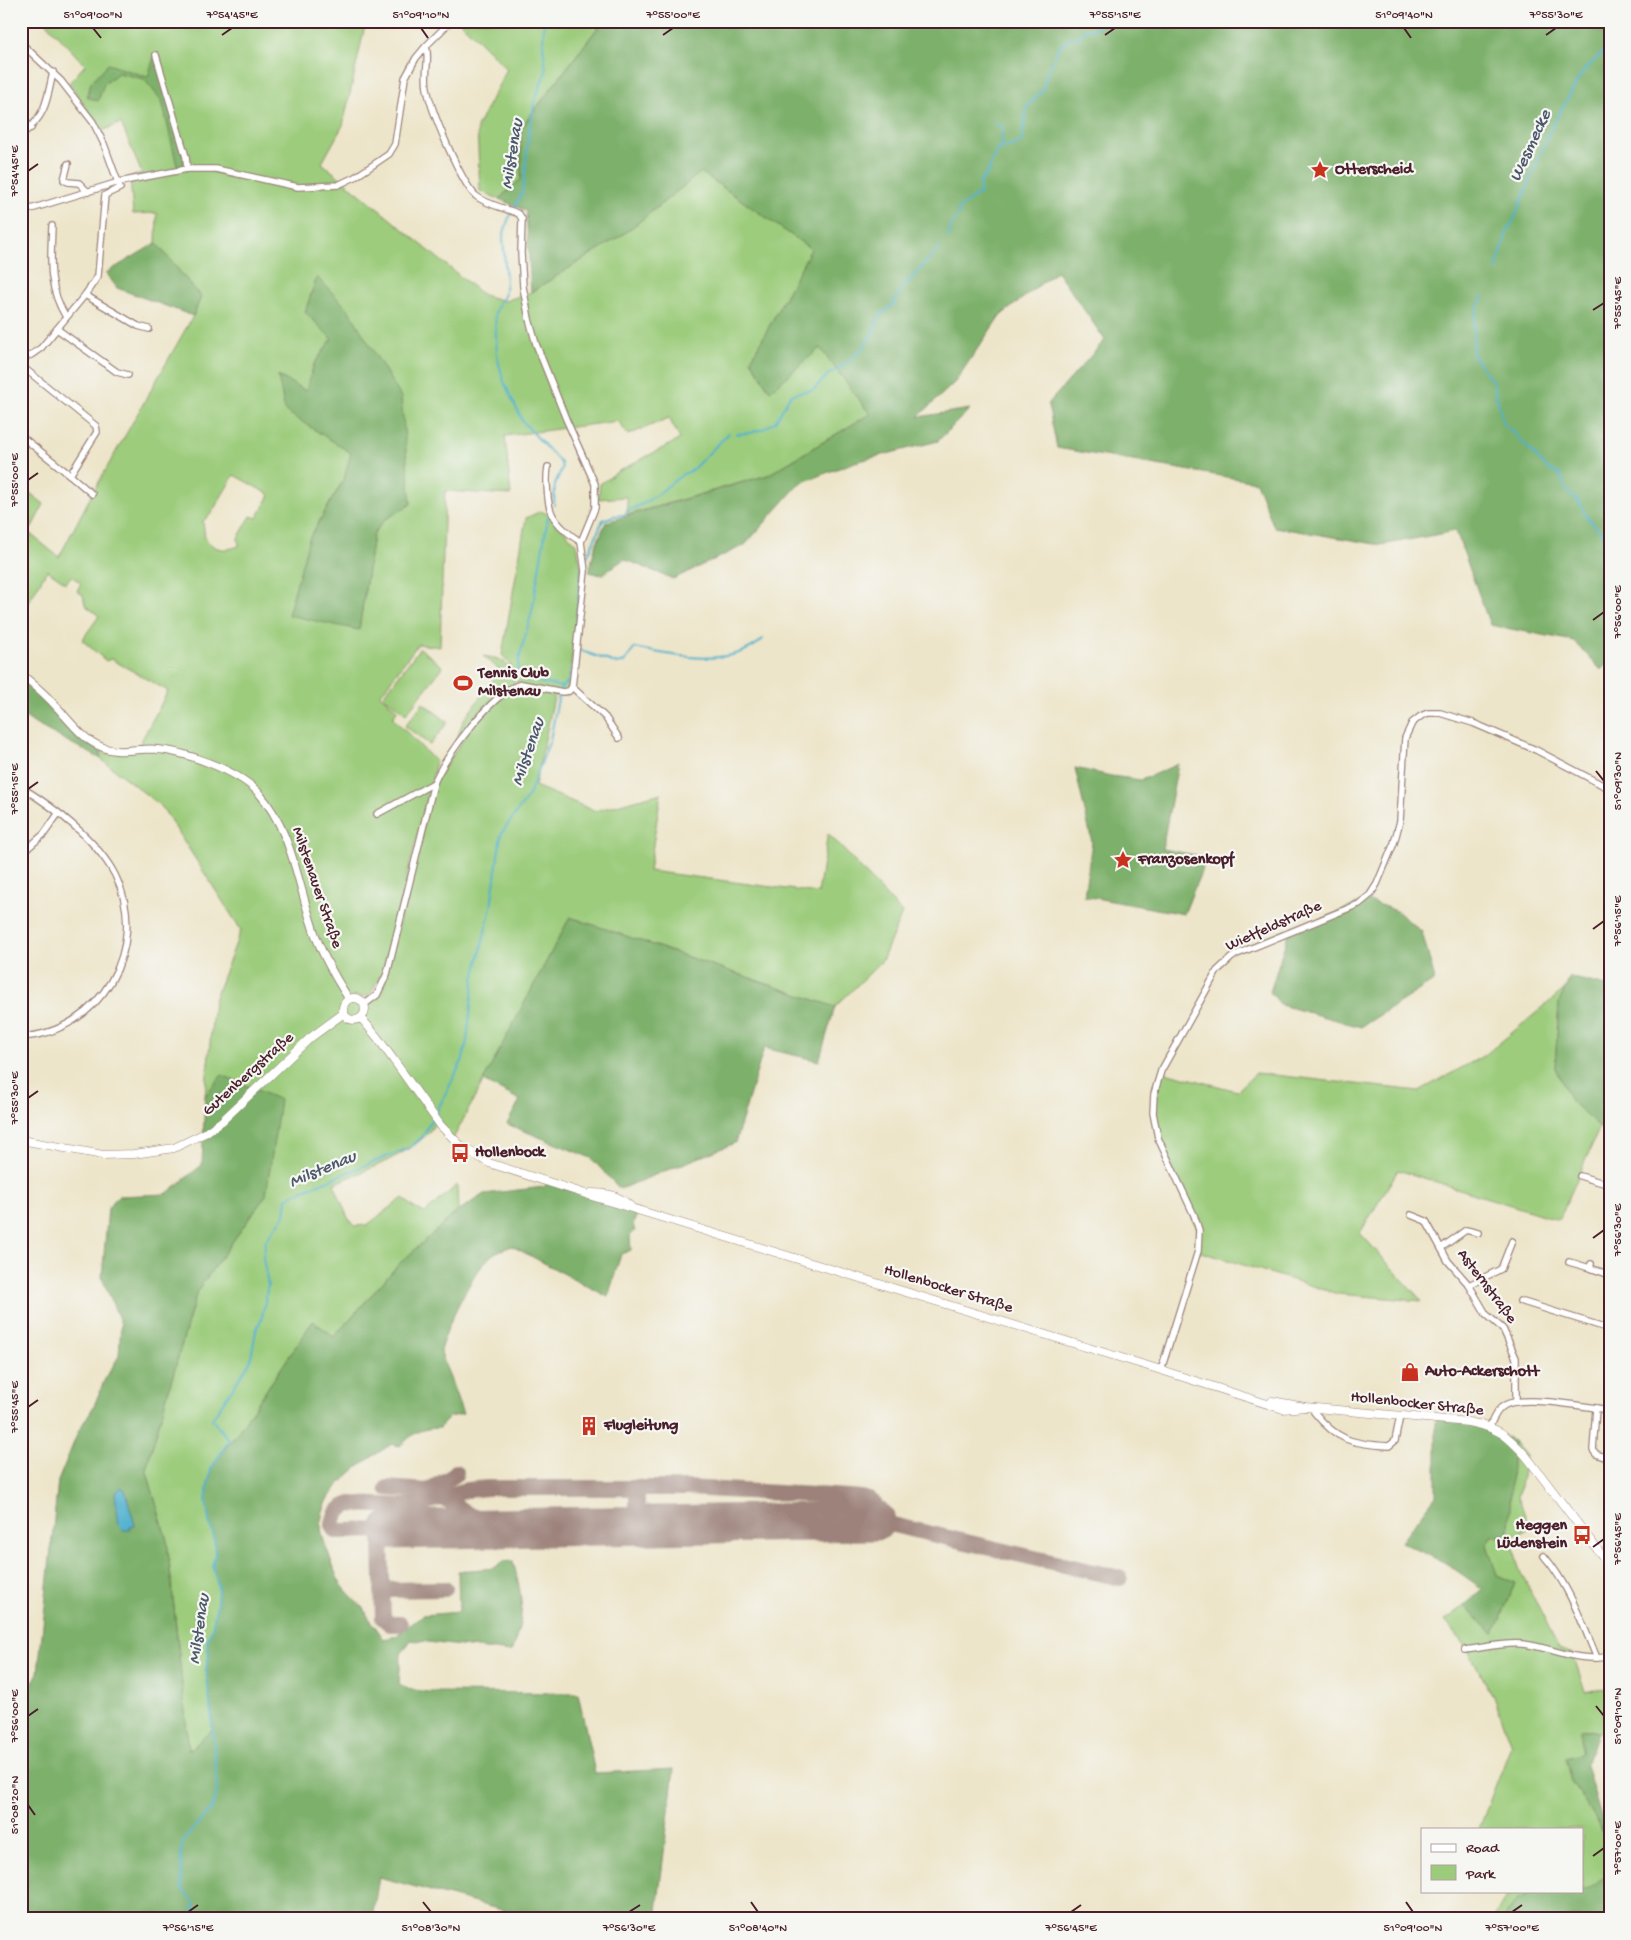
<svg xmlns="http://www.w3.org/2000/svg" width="1631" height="1940" viewBox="0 0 1631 1940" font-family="'Gochi Hand',sans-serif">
<rect width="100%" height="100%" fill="#f6f6f2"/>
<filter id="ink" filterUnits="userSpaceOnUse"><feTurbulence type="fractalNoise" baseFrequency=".02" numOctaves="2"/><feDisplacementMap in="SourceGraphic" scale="10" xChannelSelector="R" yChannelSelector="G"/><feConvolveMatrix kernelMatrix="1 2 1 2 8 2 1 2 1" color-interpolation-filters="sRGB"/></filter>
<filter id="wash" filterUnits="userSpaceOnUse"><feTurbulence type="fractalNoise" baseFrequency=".0096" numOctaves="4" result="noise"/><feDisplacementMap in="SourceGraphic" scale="20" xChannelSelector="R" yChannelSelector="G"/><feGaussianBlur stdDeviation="1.12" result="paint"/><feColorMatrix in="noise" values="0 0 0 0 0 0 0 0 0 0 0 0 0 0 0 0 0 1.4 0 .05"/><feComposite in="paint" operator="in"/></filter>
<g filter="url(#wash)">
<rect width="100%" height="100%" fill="#ede5c9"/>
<!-- green -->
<g fill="#9ccc7b" stroke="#737653" fill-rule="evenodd">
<path d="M44,21H366L343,125L322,163L483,295L505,301L531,292L625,233L701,172L811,249L751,360L770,391L820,347L870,414L768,475L627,515V497L598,499L600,484L617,472L680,439L669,418L628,435L618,421L505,436L511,495L445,491L440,647L418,644L380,695L397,710L393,718L436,762L383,971L371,993L365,997L353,995L363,1002L377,995L383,986L434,783L475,721L518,685L509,663L502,655L526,518L541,511L551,516L577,545L581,567L568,695L555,693L535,786L595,811L661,793L649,871L818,893L828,833L902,913L882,961L835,1007L570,917L453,1139L436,1120C426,1150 362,1171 334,1184L348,1218L355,1226L367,1225L403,1198L414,1208L425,1213L457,1185L458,1211L399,1264L334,1337L313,1321L236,1435L218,1457L211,1469L209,1522L214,1537L215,1557L212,1565L218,1586L217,1603L212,1629L207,1640L209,1656L206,1668L213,1730L189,1751L167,1541L146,1469L197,1291L266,1195L222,1075L205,1096L214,1000L241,930L162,807L101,759L100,753L102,751L111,754L116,750L137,749L168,691L111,659L106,661L82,640L99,616L85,605L83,595L77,591L81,583L71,576L66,583L47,570L21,616V486L44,504L29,533L59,557L92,494L193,316L201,297L156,243L157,213L133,214L130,177L142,174L121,123L102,131L69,83L85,65ZM317,277L411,504L384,520L373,535L359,630L309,539L344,479L352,453L341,445L278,376L306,391L314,364L332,339L305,312ZM234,475L270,495L257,518L251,516L238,538L239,546C224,551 217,551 205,539L203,521L211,514Z"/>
<path d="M459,21H603L521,127V179L499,199L480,191L477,127L507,69Z"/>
<path d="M420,648L443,667L406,714L383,696Z"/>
<path d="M483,656C509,660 505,661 515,684C488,701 475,716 456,742L463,721L500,670Z"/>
<path d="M423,703L448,722L430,745L405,726Z"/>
<path d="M1565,989L1559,1003L1555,1068L1572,1102L1600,1127L1559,1220L1398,1170L1360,1233L1422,1301L1338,1294L1198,1251V1230L1158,1138L1153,1113L1161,1071L1237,1091L1256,1073L1419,1091L1485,1055Z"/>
<path d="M1513,1441L1526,1456L1518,1496L1530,1529L1511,1537L1510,1540L1523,1576L1559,1649L1573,1654L1585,1691L1610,1689V1734L1582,1729L1581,1753L1566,1758L1571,1782L1593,1815L1610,1845V1870L1600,1880L1610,1919H1493L1508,1894L1503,1891H1582V1829H1479L1511,1745L1493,1697L1466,1646L1445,1621L1464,1606L1494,1634L1515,1583L1497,1575L1487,1545L1490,1537L1506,1536Z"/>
</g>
<!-- forest -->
<g fill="#7db06b" stroke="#64684b">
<path d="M603,21H1610V660L1601,670L1574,641L1490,625L1456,531L1381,545L1274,527L1256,482L1057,448L1048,404L1105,340L1057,271L999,317L955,382L918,417L970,409L938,441L855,462L800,483L745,545L673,579L624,559L602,575L589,572L595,547L606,522L768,475L870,414L820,348L770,391L751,360L811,249L701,172L625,233L531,292L526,211L499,199L521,179V128Z"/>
<path d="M154,57L156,58L184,158V165L177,166L162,101L144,79L118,73L104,84L98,101L87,97L91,82L108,64L148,77Z"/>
<path d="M156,243L201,297L193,316L117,288L106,273Z"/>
<path d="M317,277L348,309L401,397L411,504L384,520L373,535L359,630L288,615L309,539L344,479L351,453L285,411L278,376L306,391L314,364L332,339L305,312Z"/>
<path d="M21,678L83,739L92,746L102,751L100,753L101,759L35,724L21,714Z"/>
<path d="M1178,764L1162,849L1207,857L1184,914L1084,896L1092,842L1075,768L1111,776L1141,780Z"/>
<path d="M1366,900L1397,911L1422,932L1435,980L1361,1027L1281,1005L1270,992L1288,934Z"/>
<path d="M570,917L835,1007L819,1061L764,1048L735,1143L620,1189L591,1158L507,1124L520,1100L483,1081Z"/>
<path d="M1570,977L1610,987V1128L1600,1127L1572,1102L1555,1068L1559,1003Z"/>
<path d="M222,1075L280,1100L266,1195L197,1291L146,1469L167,1541L189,1751L213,1729L206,1668L209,1656L207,1640L212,1629L217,1603L218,1586L212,1565L215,1557L214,1537L209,1522L206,1500L208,1482L211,1469L218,1457L236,1435L313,1321L334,1337L399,1264L458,1211L484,1194L544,1187L548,1182L639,1210L633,1224L635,1231L630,1236L631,1250L621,1254L608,1297L512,1246C505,1249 496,1251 491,1256C473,1271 443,1330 441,1353L463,1414L450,1417L439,1428C419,1429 415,1432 400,1446L392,1444C365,1461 321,1488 321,1525C321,1535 326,1546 329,1555C332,1562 334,1570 337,1577C343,1589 355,1600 365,1609L367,1615L384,1639L396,1636L423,1615L459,1612L458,1571L494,1568L504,1561H513C523,1599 526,1615 511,1652L411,1640L401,1654L399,1684L408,1689L428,1692L578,1693L595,1773L674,1769L656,1919H535L379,1877L372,1919H21V1703L38,1673L58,1481L79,1430L94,1406L104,1381L119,1356L121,1324L102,1278L108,1208L118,1196L166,1194L202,1165L205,1096Z"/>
<path d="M1436,1419L1468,1422L1513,1441L1509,1531L1506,1536L1491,1537L1487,1545L1497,1575L1515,1583L1494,1634L1464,1606L1483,1589L1447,1564L1401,1542L1436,1496Z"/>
<path d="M1581,1729L1597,1732L1586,1765L1603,1823L1610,1835V1845L1593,1815L1571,1782L1565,1758L1581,1753Z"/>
<path d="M1610,1870V1919H1503L1518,1899L1536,1891H1582V1890C1593,1888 1602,1878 1610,1870Z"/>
</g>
<!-- water -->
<path fill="#4fb1ce" stroke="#4c687c" d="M121,1487L125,1490L135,1526L130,1527L131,1530H123L119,1525L115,1494Z"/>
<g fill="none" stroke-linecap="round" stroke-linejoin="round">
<!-- stream -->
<g stroke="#4fb1ce" stroke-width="2">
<path d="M544,21L543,46L546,71L535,100L528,138L525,175L522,193L508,220L503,236L506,282L504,297L499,302L495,314L497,356L504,382L523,422L561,463L562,468L555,484L554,505"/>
<path d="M993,122L1003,128L1001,148"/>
<path d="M948,237L953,222L959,214L958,209L980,193V181L987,174L995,153L999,149L1018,144L1022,140L1027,107L1043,90L1047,72L1053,62L1059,47L1069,39L1080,37L1085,29L1093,30L1103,21"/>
<path d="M1496,270L1507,232L1516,215L1551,128L1582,73L1610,45"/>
<path d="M1483,296L1477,309L1474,323L1473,356L1493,382L1504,425L1510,429L1548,469L1560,475L1567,491L1579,502L1586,516L1600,531L1610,550"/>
<path d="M736,434L750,433L763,429L775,422L790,396L796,393L813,390L828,375L847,363L863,348L872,334L880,315L892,306L902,289L939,248"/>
<path d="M548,517L532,611L519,659L518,670L525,679L562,687L560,689"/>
<path d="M587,557L603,520L614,516L624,515L629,510L644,503L659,493L683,474L691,471L729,433"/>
<path d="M574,641L582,568"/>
<path d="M579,650L618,664L624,662L635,648C673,656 731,669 763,639"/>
<path d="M562,687L569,680L571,668"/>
<path d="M436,1113L463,1059L467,1041L474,979L491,907L501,834L529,795L550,740L559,694"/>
<path d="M191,1919C198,1896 192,1904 182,1889L181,1854L183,1841L212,1808L217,1792L214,1742L206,1668L209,1656L207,1640L212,1629L217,1603L218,1586L212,1565L215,1557L214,1537L209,1522L206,1500L211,1469L229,1440L212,1419L250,1362L256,1331L262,1317L268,1285L263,1258L266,1240L285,1215L287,1199L294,1194L411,1147L422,1137L432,1119"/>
</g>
<!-- taxiway -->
<g stroke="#9c827a" stroke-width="16">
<path d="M387,1488L427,1491L455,1475L456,1472"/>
<path d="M437,1494L491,1529"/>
<path d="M835,1496C855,1498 883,1493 876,1521L1120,1578"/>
<path d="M420,1504C412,1512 412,1523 422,1530"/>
<path d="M637,1526V1487"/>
<path d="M390,1530L336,1531L333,1525C334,1514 340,1507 351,1504L404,1506L420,1504L467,1490L487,1488H687L835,1496L843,1508L840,1518L836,1522"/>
<path d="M390,1530L385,1534L381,1543L383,1618L390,1624H400"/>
<path d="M382,1590L445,1589"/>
</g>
<!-- runway -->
<path stroke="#9c827a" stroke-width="39" d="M390,1530L876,1521"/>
</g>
</g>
<g filter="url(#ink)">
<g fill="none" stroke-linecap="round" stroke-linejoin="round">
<!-- minor casing -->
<g stroke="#9c827a" stroke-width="8">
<g id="minor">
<path d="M21,43L61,81L93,122L104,144L120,188L105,195L98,276L85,295L41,348L31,355L21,358"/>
<path d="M426,46C430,59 424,73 427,88C430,108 461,183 476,196C487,205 506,208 519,214L522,219L521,253L523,287L529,319L536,344L566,419L595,484V508L581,542"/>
<path d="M156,55L186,157L187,169"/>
<path d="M21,117L31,128"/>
<path d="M21,135C46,117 47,100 53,72"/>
<path d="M68,164L64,180L68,182L79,183L88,192"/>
<path d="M21,212L119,182L187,169H216L298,187L338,185L355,177L373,165L389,154L395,144L405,78L416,58L426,46L451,21"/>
<path d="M52,226C51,259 47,286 66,317"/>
<path d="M85,295L138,326L149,329"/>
<path d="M57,329L117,372L128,375"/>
<path d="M21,364L24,368L96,426L97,432L70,475L21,436"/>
<path d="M70,475L92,494"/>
<path d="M572,687L605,717L619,738"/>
<path d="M21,787C55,808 97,840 115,875C151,946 100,1033 21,1037"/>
<path d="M377,814L434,783"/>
<path d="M21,854L44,834L58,814"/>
<path d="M365,1004L377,995L387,974L434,783C444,757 495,689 522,684L563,692L569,691L572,687L585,571L581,542C571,536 557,525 552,514C547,504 546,478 548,467"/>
<path d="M1580,1176L1610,1185"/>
<path d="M1411,1215L1426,1221L1448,1261L1469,1285L1486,1314L1503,1329L1516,1358V1402"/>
<path d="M1441,1248L1466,1230L1478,1233"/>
<path d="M1569,1262L1590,1268"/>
<path d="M1591,1264L1590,1268L1610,1275"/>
<path d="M1469,1285L1501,1269L1512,1241"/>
<path d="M1520,1301L1610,1329"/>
<path d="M1161,1370L1198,1251L1199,1230L1194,1215L1158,1138L1153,1113L1154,1094L1161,1071L1217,971L1231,958L1237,954L1359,904L1370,895L1377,884L1394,843L1400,821L1405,738L1412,723L1421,716L1428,713H1440L1473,723L1536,750L1610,789"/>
<path d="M1314,1408V1412C1337,1441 1353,1444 1389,1446L1395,1441L1400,1416"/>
<path d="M1596,1408L1593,1450L1596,1454L1610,1459"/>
<path d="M1490,1426C1493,1418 1497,1409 1505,1405C1524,1395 1587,1407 1610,1410"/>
<path d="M1544,1556C1569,1585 1582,1623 1597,1658"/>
<path d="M1465,1650C1483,1648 1504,1642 1522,1644C1553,1647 1579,1664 1610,1656"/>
</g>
</g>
<!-- tertiary casing -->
<g stroke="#9c827a" stroke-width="9">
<path id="tertiary" d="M21,674C32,683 43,692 52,702C68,718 81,739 102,747C117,754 135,749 151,749C182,750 237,770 258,792C291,829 297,880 312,925C320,952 334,976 349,999"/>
</g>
<!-- secondary casing -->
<g stroke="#9c827a" stroke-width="9">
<g id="secondary">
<circle cx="354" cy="1009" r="11"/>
<path d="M362,1019L377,1037L441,1126L461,1146L489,1163L595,1197L1161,1370L1283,1409L1305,1407"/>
<path d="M21,1140L103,1155L134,1154L174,1148L205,1133L222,1121L310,1038L344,1013"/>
<path d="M591,1193C607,1193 618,1195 630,1206"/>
<path d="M1272,1401L1305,1407L1468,1422C1499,1428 1506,1434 1526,1456L1610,1566"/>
</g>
</g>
<!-- minor -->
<use href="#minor" stroke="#fff" stroke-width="5.5"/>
<!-- tertiary -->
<use href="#tertiary" stroke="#fff" stroke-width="7"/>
<!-- secondary -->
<use href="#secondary" stroke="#fff" stroke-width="8"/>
</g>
</g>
<!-- ticks -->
<path fill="none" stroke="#4a1f2b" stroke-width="2" d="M93,28L101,38M421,28L428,38M1404,28L1411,38M222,35L232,28M663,35L673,28M1105,35L1115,28M1546,35L1556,28M28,171L38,164M1593,310L1604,303M28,480L38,473M1593,620L1604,612M1596,771L1604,781M28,789L38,782M1593,929L1604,921M28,1098L38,1091M1593,1238L1604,1230M28,1407L38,1400M1593,1547L1604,1539M1596,1706L1604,1716M28,1716L38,1709M28,1805L35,1815M1593,1856L1604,1848M423,1902L431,1912M751,1902L758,1912M1406,1902L1413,1912M188,1912L198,1905M629,1912L640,1905M1071,1912L1081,1905M1512,1912L1522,1905"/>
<!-- icons -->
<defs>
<g id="sight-bare" transform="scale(1.5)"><path d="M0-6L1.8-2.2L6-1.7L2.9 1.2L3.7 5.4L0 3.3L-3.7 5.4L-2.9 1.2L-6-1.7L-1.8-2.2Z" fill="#c8321e" stroke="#f6f6f2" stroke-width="2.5" paint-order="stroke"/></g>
<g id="stadium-bare" transform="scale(1.5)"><path d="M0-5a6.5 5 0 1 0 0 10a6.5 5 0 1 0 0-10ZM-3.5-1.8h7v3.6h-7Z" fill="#c8321e" stroke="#f6f6f2" stroke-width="2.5" paint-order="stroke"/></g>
<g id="bus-bare" transform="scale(1.5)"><path d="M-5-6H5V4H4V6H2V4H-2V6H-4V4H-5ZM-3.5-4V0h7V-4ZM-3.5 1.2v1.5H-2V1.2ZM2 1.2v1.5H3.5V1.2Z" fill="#c8321e" stroke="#f6f6f2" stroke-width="2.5" paint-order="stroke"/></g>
<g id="shop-bare" transform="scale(1.5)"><path d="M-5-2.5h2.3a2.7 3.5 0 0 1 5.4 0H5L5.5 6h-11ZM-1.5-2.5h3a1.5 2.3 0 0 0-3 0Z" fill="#c8321e" stroke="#f6f6f2" stroke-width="2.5" paint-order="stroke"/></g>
<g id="building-bare" transform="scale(1.5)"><path d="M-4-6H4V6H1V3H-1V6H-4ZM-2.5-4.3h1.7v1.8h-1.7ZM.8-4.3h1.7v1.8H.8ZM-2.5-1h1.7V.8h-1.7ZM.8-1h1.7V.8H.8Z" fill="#c8321e" stroke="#f6f6f2" stroke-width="2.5" paint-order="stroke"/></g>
</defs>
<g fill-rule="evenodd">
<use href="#sight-bare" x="1320" y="170"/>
<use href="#stadium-bare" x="463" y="683"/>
<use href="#sight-bare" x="1123" y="860"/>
<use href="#bus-bare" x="460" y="1153"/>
<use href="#shop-bare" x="1410" y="1372"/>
<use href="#building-bare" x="589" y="1426"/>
<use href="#bus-bare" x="1582" y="1535"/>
</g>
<g text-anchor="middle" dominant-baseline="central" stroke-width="4.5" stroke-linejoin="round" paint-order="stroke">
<!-- poi labels -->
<g font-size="16" font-weight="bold" fill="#4a1f2b" stroke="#f6f6f2" text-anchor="start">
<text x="1335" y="170">Otterscheid</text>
<text x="478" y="674">Tennis Club<tspan x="478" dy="18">Milstenau</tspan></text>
<text x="1138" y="860">Franzosenkopf</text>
<text x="475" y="1153">Hollenbock</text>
<text x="1425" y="1372">Auto-Ackerschott</text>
<text x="604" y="1426">Flugleitung</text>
<text x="1567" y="1526" text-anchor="end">Heggen<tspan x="1567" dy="18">Lüdenstein</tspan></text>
</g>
<!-- street labels -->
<g font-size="16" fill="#4a1f2b" stroke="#f6f6f2">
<text transform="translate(316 888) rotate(71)">Milstenauer Straße</text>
<text transform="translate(1274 927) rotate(-24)">Wietfeldstraße</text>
<text transform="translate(249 1075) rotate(-42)">Gutenbergstraße</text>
<text transform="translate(1486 1287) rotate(53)">Asternstraße</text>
<text transform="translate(948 1290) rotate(17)">Hollenbocker Straße</text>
<text transform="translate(1417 1405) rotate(6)">Hollenbocker Straße</text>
</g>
<!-- water labels -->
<g font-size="18" font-style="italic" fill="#4c596c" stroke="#f6f6f2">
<text transform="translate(1531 146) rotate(-65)">Wesmecke</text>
<text transform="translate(513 154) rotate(-81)">Milstenau</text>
<text transform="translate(529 752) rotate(-71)">Milstenau</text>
<text transform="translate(323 1170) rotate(-23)">Milstenau</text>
<text transform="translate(200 1629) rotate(-82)">Milstenau</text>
</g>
</g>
<!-- margin -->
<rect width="1631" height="1940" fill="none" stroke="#f6f6f2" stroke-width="55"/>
<!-- legend -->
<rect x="1421" y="1828" width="162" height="65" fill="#f6f6f2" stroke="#b1a0a2"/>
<rect x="1431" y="1844" width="25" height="8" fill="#ffffff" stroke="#b1a0a2"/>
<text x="1466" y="1852" font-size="15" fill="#4a1f2b">Road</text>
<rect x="1431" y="1865" width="25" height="15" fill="#9ccc7b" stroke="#b1a0a2"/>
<text x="1466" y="1878" font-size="15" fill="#4a1f2b">Park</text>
<rect x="28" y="28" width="1576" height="1884" fill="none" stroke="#4a1f2b" stroke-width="2"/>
<g font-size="12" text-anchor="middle" fill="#4a1f2b">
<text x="93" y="18">51°09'00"N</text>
<text x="232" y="18">7°54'45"E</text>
<text x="421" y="18">51°09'10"N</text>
<text x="673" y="18">7°55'00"E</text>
<text x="1115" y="18">7°55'15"E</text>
<text x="1404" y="18">51°09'40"N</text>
<text x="1556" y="18">7°55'30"E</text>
<text transform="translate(14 171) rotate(-90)" y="4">7°54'45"E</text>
<text transform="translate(1617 303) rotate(-90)" y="4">7°55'45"E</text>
<text transform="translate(14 480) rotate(-90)" y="4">7°55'00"E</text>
<text transform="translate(1617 612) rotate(-90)" y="4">7°56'00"E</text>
<text transform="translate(1617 781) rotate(-90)" y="4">51°09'30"N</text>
<text transform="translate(14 789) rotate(-90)" y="4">7°55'15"E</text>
<text transform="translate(1617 921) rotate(-90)" y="4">7°56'15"E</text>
<text transform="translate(14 1098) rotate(-90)" y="4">7°55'30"E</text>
<text transform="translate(1617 1230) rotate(-90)" y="4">7°56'30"E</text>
<text transform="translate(14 1407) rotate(-90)" y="4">7°55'45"E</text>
<text transform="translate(1617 1539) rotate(-90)" y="4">7°56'45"E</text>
<text transform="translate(14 1716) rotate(-90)" y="4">7°56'00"E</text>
<text transform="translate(1617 1716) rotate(-90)" y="4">51°09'10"N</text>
<text transform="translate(14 1805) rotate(-90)" y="4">51°08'20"N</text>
<text transform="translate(1617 1848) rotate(-90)" y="4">7°57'00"E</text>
<text x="188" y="1931">7°56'15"E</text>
<text x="431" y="1931">51°08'30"N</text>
<text x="629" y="1931">7°56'30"E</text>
<text x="758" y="1931">51°08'40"N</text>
<text x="1071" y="1931">7°56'45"E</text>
<text x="1413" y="1931">51°09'00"N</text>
<text x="1512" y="1931">7°57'00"E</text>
</g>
</svg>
